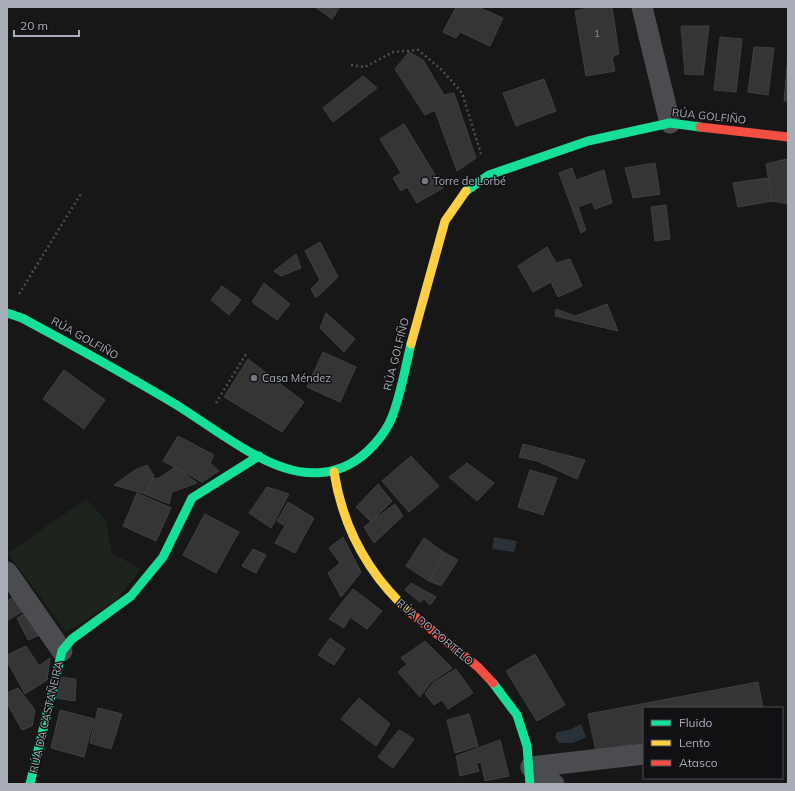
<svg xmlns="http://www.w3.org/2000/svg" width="795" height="791" viewBox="0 0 795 791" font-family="Mulish,sans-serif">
<rect width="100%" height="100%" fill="#171717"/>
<!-- green -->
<path fill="#1d241e" d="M86,499L105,519L112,553L141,569L115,602L66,632L8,553Z"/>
<!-- water -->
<g fill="#2a3239">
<path d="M494,537L517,541L514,552L492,549Z"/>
<path d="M581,724L586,737L573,743H559L555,737L557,732L569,730Z"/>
</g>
<!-- building -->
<g fill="#353536" stroke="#3f4043">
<path d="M315,7H340L332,19Z"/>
<path d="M456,7H478L503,18L490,46L460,32L456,38L443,32Z"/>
<path d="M593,7H612L619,54L612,57L615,71L586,76L575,11Z"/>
<path d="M681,26H709L703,75L685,74Z"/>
<path d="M720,37L742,39L736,92L714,90Z"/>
<path d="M754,47L774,48L768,95L748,92Z"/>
<path d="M409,52L423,60L444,95L454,93L476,158L457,171L435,110L425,115L395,69Z"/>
<path d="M788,56V101H784Z"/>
<path d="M363,76L377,88L333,122L323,108Z"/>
<path d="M544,79L556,111L516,126L503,93Z"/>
<path d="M404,124L443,188L417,203L407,187L401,191L393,178L401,173L380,139Z"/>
<path d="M787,159L788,170V204L772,201L766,164Z"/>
<path d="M655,163L660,194L633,198L625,168Z"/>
<path d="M572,168L576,180L604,170L612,203L595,209L592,202L578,207L586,230L581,233L559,173Z"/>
<path d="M768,178L772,201L738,207L733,183Z"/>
<path d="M666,205L670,239L655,241L651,207Z"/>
<path d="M320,242L338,277L316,298L311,289L320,280L305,251Z"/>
<path d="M547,247L556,263L570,259L582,286L558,297L551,282L533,292L518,266Z"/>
<path d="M296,254L301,268L281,276L274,271Z"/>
<path d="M264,283L290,304L277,320L252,302Z"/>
<path d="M222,286L241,300L229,315L211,300Z"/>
<path d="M607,304L618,331L555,316L556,309L575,316Z"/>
<path d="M326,313L355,339L344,352L320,328Z"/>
<path d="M323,352L356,367L340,402L307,387Z"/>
<path d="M248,359L304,402L282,432L224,397Z"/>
<path d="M64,370L105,400L84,429L43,399Z"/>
<path d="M178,436L214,455L210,463L219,471L202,482L163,461Z"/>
<path d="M523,444L585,460L577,479L537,461L519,457Z"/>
<path d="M411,456L439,486L409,512L382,481Z"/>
<path d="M467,463L494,483L477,501L449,477Z"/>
<path d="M147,465L154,476L145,494L114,485L135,470Z"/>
<path d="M175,467L197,483L172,492L169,504L145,494L152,479L159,478Z"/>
<path d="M530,470L557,478L543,515L518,507Z"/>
<path d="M378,484L392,501L371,522L356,507Z"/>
<path d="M267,487L289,494L271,528L249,513Z"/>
<path d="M137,493L171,508L156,541L123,526Z"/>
<path d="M288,502L314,518L295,553L275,543L285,526L277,521Z"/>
<path d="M395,504L403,516L374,543L364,527Z"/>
<path d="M205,514L239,532L216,573L183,555Z"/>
<path d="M343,537L361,572L341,597L328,573L340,563L329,548Z"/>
<path d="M424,538L445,553L429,581L406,566Z"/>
<path d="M253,549L266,555L256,573L242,566Z"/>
<path d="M445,553L458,560L441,586L429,581Z"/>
<path d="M411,583L436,597L430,605L424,599L420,602L405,590Z"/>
<path d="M353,589L382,611L367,629L350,617L344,628L329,619Z"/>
<path d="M18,594L28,608L7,621V601Z"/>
<path d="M29,611L45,633L28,640L17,618Z"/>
<path d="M330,638L345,649L334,665L318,655Z"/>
<path d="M425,641L452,668L430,683L420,697L398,672L407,664L401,658Z"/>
<path d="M26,646L39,666L50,658L47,680L25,694L7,661V655Z"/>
<path d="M535,654L565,705L537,721L506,671Z"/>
<path d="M456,669L473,693L448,709L442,700L434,705L425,694L433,683Z"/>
<path d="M59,677L76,679L75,701L56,698Z"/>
<path d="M758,682L763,708H644V742L596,751L588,714Z"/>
<path d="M18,688L35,710L32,726L22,730L7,703V693Z"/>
<path d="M359,698L390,724L376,746L341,719Z"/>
<path d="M98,708L122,714L111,749L90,743Z"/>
<path d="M60,710L94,719L84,757L51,748Z"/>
<path d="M469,714L478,746L455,753L447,720Z"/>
<path d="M399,730L414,739L393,768L378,757Z"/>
<path d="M500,740L509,776L485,781L481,762L476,763L479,771L460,776L456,756Z"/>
</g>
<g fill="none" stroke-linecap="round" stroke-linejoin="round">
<!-- path -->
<g stroke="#4d4e52" stroke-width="2.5" stroke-dasharray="2 3" stroke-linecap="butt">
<path d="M351,65L365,67L393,52L418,50L442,70L462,93L481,154"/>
<path d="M19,294L82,192"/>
<path d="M216,403L246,354"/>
</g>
<!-- street -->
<g stroke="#4b4c50" stroke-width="21">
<path d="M642,7L670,123"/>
<path d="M7,572L62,651"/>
<path d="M531,767L644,754"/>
<path d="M531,767L554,784"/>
</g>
<!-- fast -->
<g stroke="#16e098" stroke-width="9">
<path d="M466,191L489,175L588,141L670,123L700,127"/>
<path d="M7,313L22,318C74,346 125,374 175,404C209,425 248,456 285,468C306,475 330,475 350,464C367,455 385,435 392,417C401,394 405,368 411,344"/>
<path d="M493,683L517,715L527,746L530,784"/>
<path d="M30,784L62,651L72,639L131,596L163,557L192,498L259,456"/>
</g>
<!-- slow -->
<g stroke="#ffcf43" stroke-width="9">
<path d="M411,344L445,221L466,191"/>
<path d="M334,472C343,528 369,576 412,614"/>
</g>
<!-- jam -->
<g stroke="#f24e42" stroke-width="9">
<path d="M700,127L788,137"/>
<path d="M412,614L478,667L493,683"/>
</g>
</g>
<!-- markers -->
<g fill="#757880" stroke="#111113" stroke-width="1.5">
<circle cx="425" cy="181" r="4"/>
<circle cx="254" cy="378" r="4"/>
</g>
<g text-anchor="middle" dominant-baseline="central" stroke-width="3" stroke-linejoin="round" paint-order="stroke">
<!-- number labels -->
<g font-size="9" fill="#8b8f98">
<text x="597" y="33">1</text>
</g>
<!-- street labels -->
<g font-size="11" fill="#a8adb8" stroke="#111113">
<text transform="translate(709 116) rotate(6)">RÚA GOLFIÑO</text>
<text transform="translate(85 338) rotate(29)">RÚA GOLFIÑO</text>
<text transform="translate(396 354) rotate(-76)">RÚA GOLFIÑO</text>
<text transform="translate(435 632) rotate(40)">RÚA DO PORTELO</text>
<text transform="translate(46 717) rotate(-77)">RÚA DA CASTAÑEIRA</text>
</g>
<!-- poi labels -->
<g font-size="11" fill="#a8adb8" stroke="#111113" text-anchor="start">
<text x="433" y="181">Torre de Lorbé</text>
<text x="262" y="378">Casa Méndez</text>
</g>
</g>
<!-- border -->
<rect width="795" height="791" fill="none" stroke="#a8adb8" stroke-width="16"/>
<!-- legend -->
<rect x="643" y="707" width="140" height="72" fill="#111113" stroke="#4d4f55"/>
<rect x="651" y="720" width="20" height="6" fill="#16e098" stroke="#4d4f55"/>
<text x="679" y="727" font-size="12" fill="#a8adb8">Fluido</text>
<rect x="651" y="740" width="20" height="6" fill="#ffcf43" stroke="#4d4f55"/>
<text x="679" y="747" font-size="12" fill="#a8adb8">Lento</text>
<rect x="651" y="760" width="20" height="6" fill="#f24e42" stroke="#4d4f55"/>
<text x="679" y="767" font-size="12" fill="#a8adb8">Atasco</text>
<!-- scale -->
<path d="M14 30v6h65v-6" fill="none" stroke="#a8adb8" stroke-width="2"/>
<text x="20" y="30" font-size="12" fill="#a8adb8" stroke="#111113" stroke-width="3" paint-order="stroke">20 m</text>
</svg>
